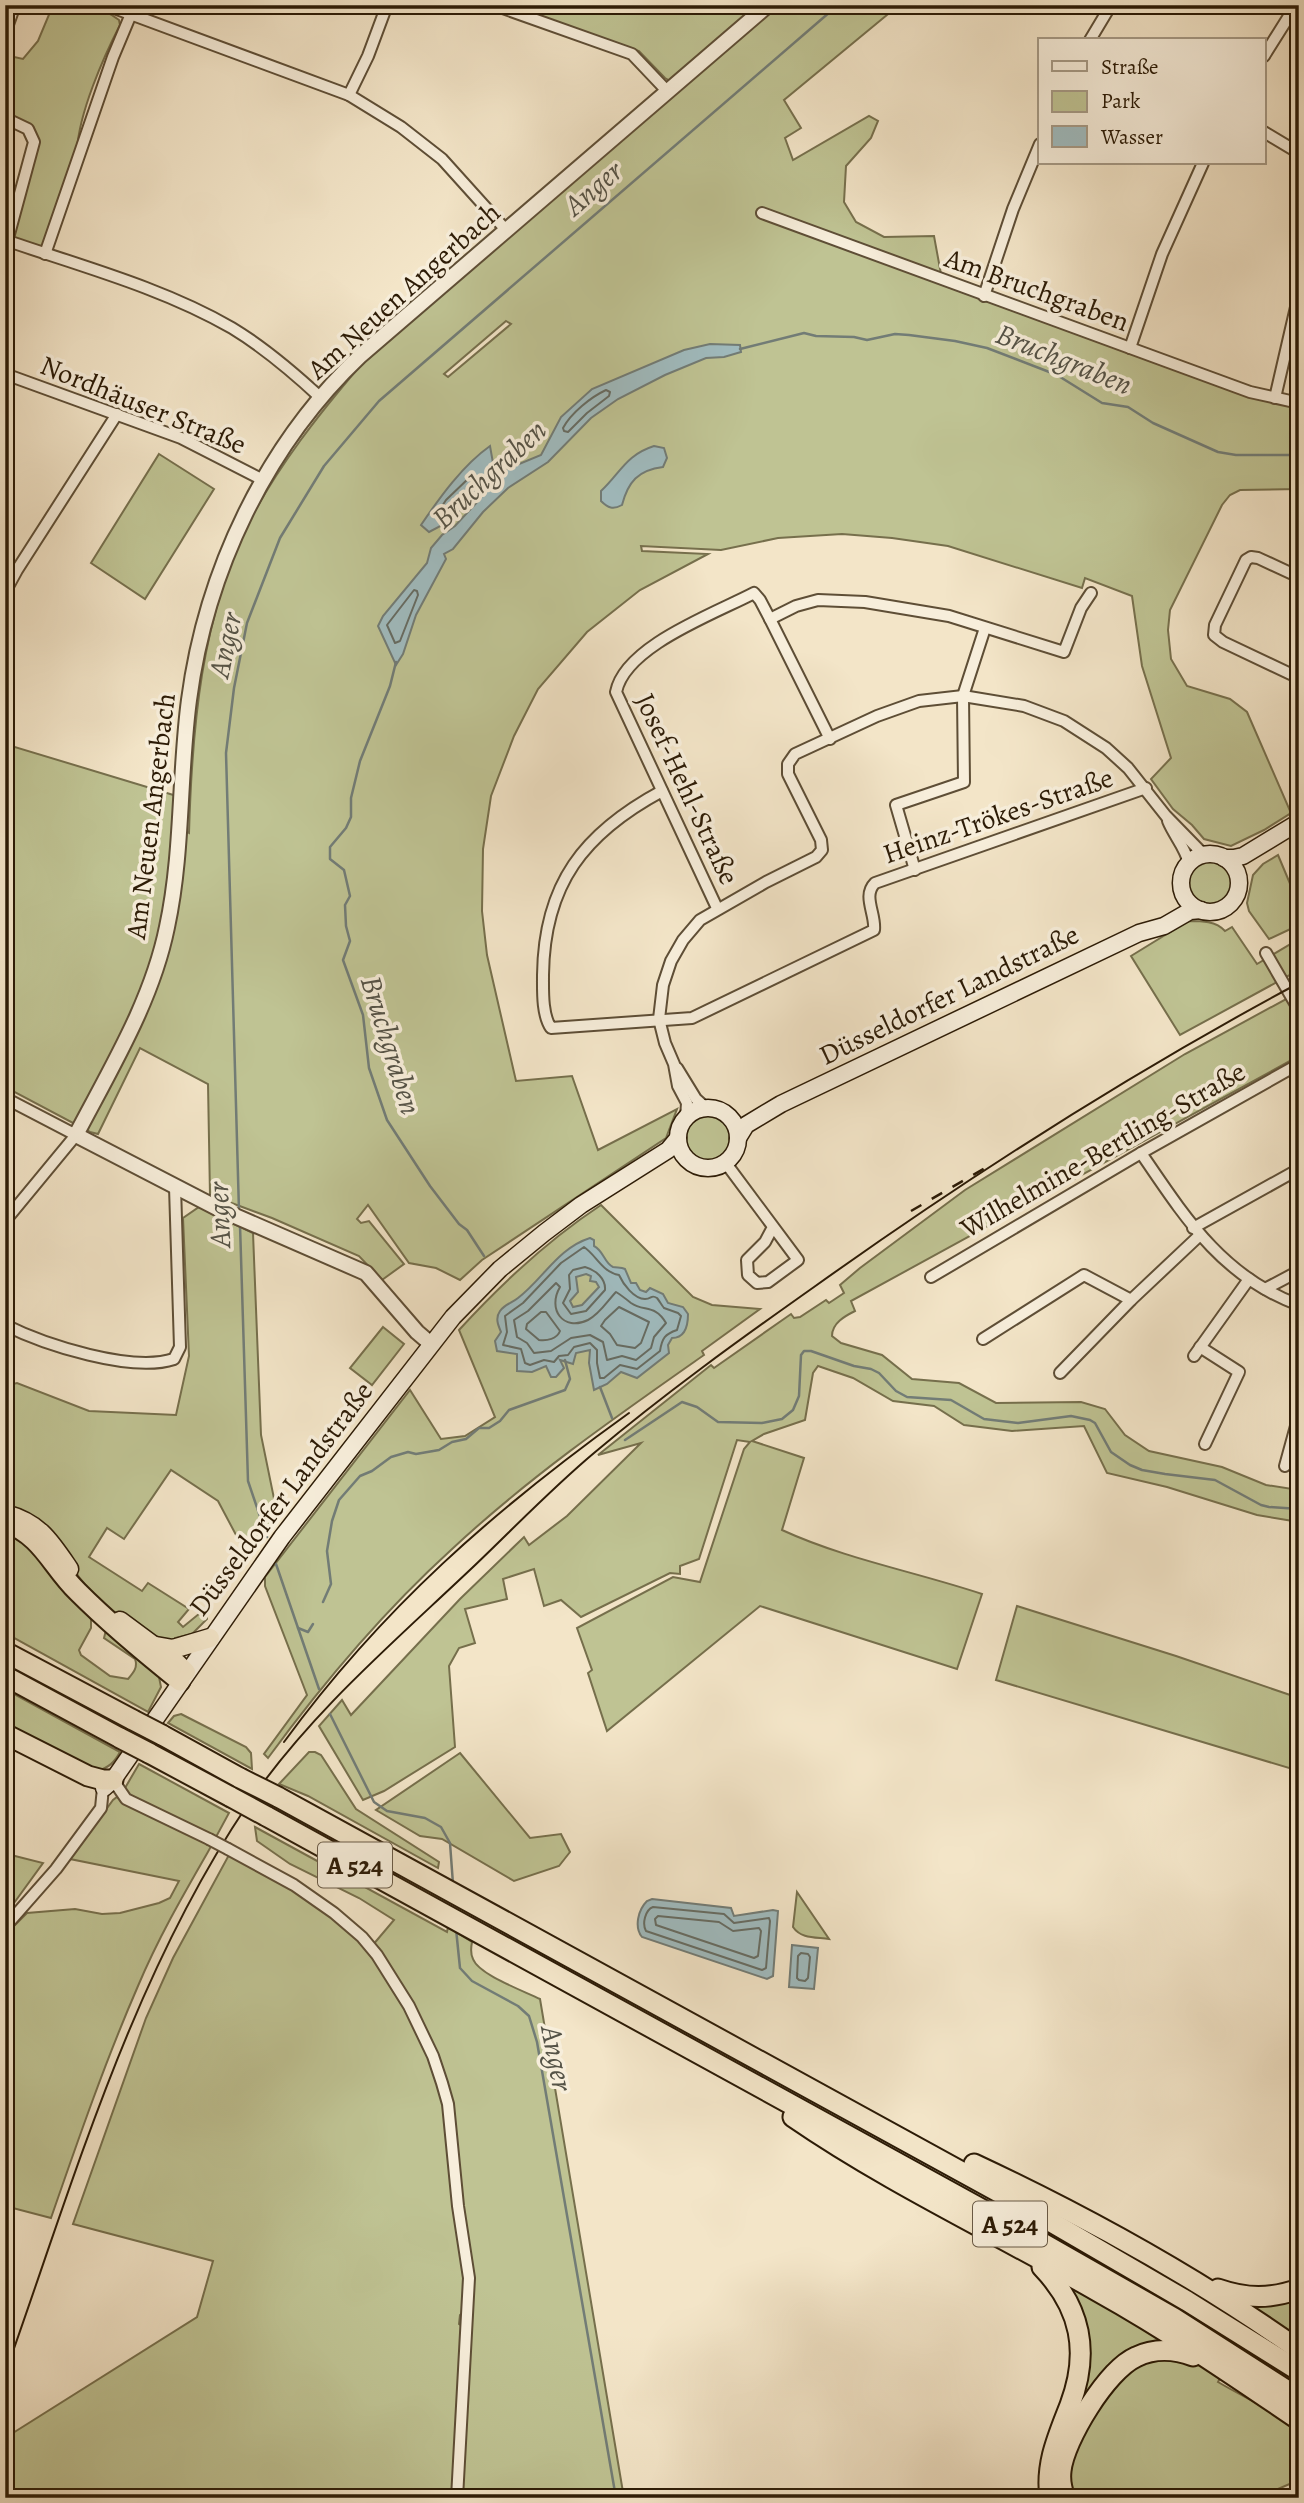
<svg xmlns="http://www.w3.org/2000/svg" width="1304" height="2503" viewBox="0 0 1304 2503" font-family="Alegreya,serif">
<rect width="100%" height="100%" fill="#f3e5c8"/>
<filter id="stains"><feTurbulence type="fractalNoise" baseFrequency=".00286" numOctaves="4"/><feColorMatrix values="0 0 0 0 .2 0 0 0 0 .09 0 0 0 0 .02 0 0 0 .5 -.17"/></filter>
<radialGradient id="worn" r=".72"><stop offset=".6" stop-color="#630" stop-opacity="0"/><stop offset="1" stop-color="#630" stop-opacity=".3"/></radialGradient>
<!-- green -->
<g fill="#bfc393" stroke="#766f4c" stroke-width="2" fill-rule="evenodd">
<path d="M53,5C76,5 100,5 119,20L120,25C103,58 79,113 77,150L44,250L11,238L38,138L5,114V55L23,59L38,41Z"/>
<path d="M505,5H899L784,100L801,128L785,138L793,160L869,116L878,121L871,138L846,166L844,202L856,222L884,237L934,236L943,285L1241,394L1299,408V489L1240,490L1230,495L1222,505L1170,610L1168,630L1171,659L1187,686L1230,699L1247,712L1291,813L1264,830L1231,846L1204,839L1192,825L1173,809L1151,779L1171,758L1142,666L1132,596L1085,578L1082,588L948,546L892,538L842,534L778,538L721,550L641,546L642,551L708,554L640,590L587,632L538,689L514,736L491,796L483,849L482,911L487,955L516,1081L572,1076L598,1150L677,1109L666,1138L482,1260L460,1280L436,1268L409,1263L368,1205L357,1219L361,1223L369,1221L404,1264L382,1280L359,1256L272,1218L210,1195L208,1084L140,1048L98,1134L90,1132L5,1087V744L180,797L177,827L189,833C192,729 201,617 249,522C279,465 318,415 360,366L680,87L665,78L639,51ZM506,321L511,324L448,377L444,374Z"/>
<path d="M159,454L214,489L145,599L91,563Z"/>
<path d="M1278,855L1299,905V925L1269,939L1249,911L1247,903L1253,875L1263,864Z"/>
<circle cx="1211" cy="884" r="24"/>
<path d="M1188,921C1202,921 1216,921 1225,931L1232,927L1257,964L1299,939V970L1180,1035L1131,956Z"/>
<path d="M1299,992V1056L851,1301L855,1311C845,1316 832,1323 832,1336L841,1343L882,1355L912,1379L959,1383L996,1403L1081,1402L1105,1409L1125,1435L1149,1451L1222,1467L1266,1485L1299,1490V1522L1257,1515L1167,1487L1107,1473L1084,1426L1012,1431L964,1425L934,1406L893,1401L853,1378L818,1366L813,1373L805,1420L764,1434L752,1441L804,1458L782,1530C845,1559 916,1572 982,1594L957,1669L760,1606L607,1731L588,1673L592,1670L577,1628L673,1577L700,1582L744,1449L750,1442L737,1440L699,1559L680,1566V1574L670,1573L581,1617L561,1600L544,1606L534,1569L503,1579L507,1599L465,1609L475,1643L459,1648L449,1666L455,1747L384,1791L363,1800L319,1726L342,1700L351,1715L460,1599L524,1537L529,1545L567,1516L641,1443L598,1455L711,1365L714,1368L791,1314L794,1318L800,1317L826,1300L829,1303L844,1293L840,1285L860,1268L965,1190L1185,1054Z"/>
<circle cx="708" cy="1138" r="24"/>
<path d="M601,1205L693,1297L712,1305L760,1309L702,1351L704,1355C617,1416 529,1477 451,1550C383,1612 323,1683 268,1758L264,1754L307,1695L265,1586V1577L410,1390L441,1439L465,1436L495,1417L459,1330C502,1283 548,1240 601,1205Z"/>
<path d="M199,1207L253,1233L261,1435L278,1518L260,1542L244,1550L218,1501L171,1470L124,1539L107,1528L89,1557L142,1591L148,1583L189,1609L178,1622L183,1627L200,1613L206,1615L207,1619L192,1634L175,1638V1644C145,1644 97,1601 79,1577C73,1569 69,1557 61,1550C45,1534 23,1521 5,1506V1386L17,1383L89,1411L176,1415L189,1356L183,1218Z"/>
<path d="M383,1327L404,1344L372,1385L350,1368Z"/>
<path d="M5,1529L20,1533L91,1619V1628L79,1650L81,1655L110,1676L128,1679C134,1672 138,1667 135,1659L104,1638L106,1630L158,1672L161,1687L148,1712L5,1633Z"/>
<path d="M1017,1606L1176,1656L1299,1698V1771L996,1680Z"/>
<path d="M5,1689L120,1752C114,1763 109,1767 98,1771L5,1728Z"/>
<path d="M181,1714L246,1747L251,1753L252,1769L168,1723L174,1716Z"/>
<path d="M309,1752H315L321,1755L356,1809L439,1862L438,1868L308,1796L279,1784Z"/>
<path d="M460,1753L530,1838L561,1834L570,1852L559,1866L514,1881L442,1839L420,1836L376,1810Z"/>
<path d="M139,1764L229,1813L216,1837L128,1795L125,1788Z"/>
<path d="M117,1797L213,1843C186,1890 159,1936 138,1986C105,2062 78,2140 51,2218L5,2206V1935L27,1913L75,1909L102,1914L120,1913L159,1903L170,1898L179,1881L70,1859L113,1800Z"/>
<path d="M255,1827L447,1932L448,1927L472,1942C471,1947 470,1953 473,1959C479,1975 524,1991 540,1999L624,2498H458L470,2278L444,2082L372,1946L394,1920L359,1898L290,1864L257,1841Z"/>
<path d="M230,1853L292,1887L332,1914L385,1966L441,2085L467,2258L464,2312L460,2315L459,2324L462,2326L455,2498H257L248,2495L245,2498H5V2438L197,2317L213,2261L73,2224L146,2018L173,1958Z"/>
<path d="M11,1855L43,1863L14,1903L5,1908V1878Z"/>
<path d="M797,1892L829,1939C816,1937 801,1939 793,1927Z"/>
<path d="M1062,2277L1173,2341C1160,2343 1146,2345 1134,2349C1102,2360 1086,2397 1071,2425L1084,2382Z"/>
<path d="M1299,2294V2344L1233,2300Z"/>
<path d="M1159,2355L1197,2361L1221,2376L1218,2382C1245,2398 1273,2410 1299,2428V2480L1257,2498H1070L1068,2491L1072,2446L1117,2375Z"/>
</g>
<!-- water -->
<g fill="#a0bcc0" stroke="#727c76" stroke-width="2" fill-rule="evenodd">
<path d="M710,344L740,345L741,352L724,357L706,358L665,375L618,399L591,418L548,462L508,488L483,512L453,549L444,554L446,559L416,615L403,654L396,665L378,626L383,616L427,563L431,548L442,535L455,526L479,500L500,472L541,455L561,417L592,389L684,350Z"/>
<path d="M490,446L493,463C475,494 463,516 429,532L421,525C440,497 463,465 490,446Z"/>
<path d="M654,446L664,448L667,458L663,467C638,470 628,482 622,505C613,510 608,508 601,501V491C621,472 626,455 654,446Z"/>
<path d="M590,1238L594,1240V1246C604,1251 604,1263 613,1267C617,1268 621,1267 625,1269L631,1283H636L640,1290L646,1292L650,1288L663,1294L668,1303L683,1307L688,1314C688,1326 685,1338 672,1338L668,1345L669,1353L637,1378L621,1372L607,1384L594,1390L589,1363L590,1350L576,1353L573,1364L560,1360L564,1368L556,1377H551L546,1366L532,1372L517,1371V1354L497,1351L495,1341L501,1332C498,1325 495,1318 500,1311C505,1304 512,1303 518,1298C543,1279 558,1248 590,1238ZM586,1274L591,1276L590,1281L596,1282L599,1287L582,1305L573,1307L570,1301L578,1292L576,1277Z"/>
<path d="M652,1899L731,1908L734,1916L773,1910L778,1911L773,1976L767,1979L642,1937C634,1927 638,1910 647,1901Z"/>
<path d="M792,1945L818,1948L814,1989L789,1987Z"/>
</g>
<g fill="none" stroke-linecap="round" stroke-linejoin="round">
<!-- shore -->
<g stroke="#666c63" stroke-width="2">
<path d="M606,390L610,392L609,396L587,413L568,432L564,431L563,428C571,413 591,397 606,390Z"/>
<path d="M471,476L475,480C467,494 456,512 440,515L439,511L446,500Z"/>
<path d="M414,590L417,591L418,595L400,641L395,643L387,625Z"/>
<path d="M584,1247C597,1256 602,1272 619,1275C623,1284 634,1299 645,1299C652,1299 651,1294 657,1298C658,1299 663,1307 664,1308L678,1313L681,1316L677,1330C665,1334 662,1338 660,1351L637,1369L620,1365L604,1378H600L597,1363V1350L590,1343L574,1347L568,1355L559,1356L554,1362L544,1360L530,1365L525,1363L521,1349L503,1345L507,1332L505,1316L523,1303L561,1263Z"/>
<path d="M585,1267C596,1270 606,1279 605,1290L586,1311L571,1314L563,1303L570,1289L569,1275L573,1270Z"/>
<path d="M556,1283L560,1287C547,1309 563,1332 588,1320C600,1314 608,1300 616,1292C621,1295 626,1299 631,1303C644,1312 655,1304 666,1323L654,1337L651,1348L636,1360L622,1356L607,1360L603,1342L590,1335L571,1338L551,1351L534,1353L527,1343L517,1337L514,1320L528,1311Z"/>
<path d="M619,1307L649,1322L641,1343L635,1348L617,1345L610,1334L601,1326L605,1320Z"/>
<path d="M541,1312H546L560,1331C557,1339 547,1341 539,1340L526,1329L527,1324Z"/>
<path d="M653,1907L724,1914L734,1923L769,1918L770,1921L766,1968L762,1970L646,1931C642,1924 645,1910 653,1907Z"/>
<path d="M658,1916L719,1922L733,1931L759,1928L761,1931L758,1956L754,1958L656,1925L655,1919Z"/>
<path d="M801,1953L808,1954L810,1957L808,1978L805,1981L799,1980L797,1978L798,1956Z"/>
</g>
<!-- stream -->
<g stroke="#727c76" stroke-width="2.5">
<path d="M740,349L804,333L816,336L854,337L867,340L895,334L909,335L955,341L987,348L1057,375L1102,403L1128,407L1153,423L1218,452L1236,455H1299"/>
<path d="M396,662L390,686L360,761L351,798V817L346,828L330,847V859L344,870L350,896L345,905L346,926L350,941L343,960L363,1015L369,1068L387,1120L430,1186L459,1224L467,1230L484,1256"/>
<path d="M239,1211L226,753L234,688L247,623L280,538L324,466L379,401L838,5"/>
<path d="M240,1225L248,1481L267,1537"/>
<path d="M600,1387L612,1418"/>
<path d="M625,1440L682,1402L697,1407L718,1422L762,1423L782,1419L793,1410L799,1396L801,1355L804,1351H811L854,1366L871,1369L879,1373L896,1391L907,1397L951,1400L984,1419L1018,1423L1071,1416L1090,1420L1095,1423L1111,1452L1130,1465L1142,1470L1165,1474L1215,1480L1261,1505L1269,1507L1299,1509"/>
<path d="M276,1564L319,1689"/>
<path d="M323,1602L331,1584L327,1551L332,1521L339,1500L360,1476L372,1471L391,1457L408,1452L416,1454L439,1450L452,1442L466,1439L479,1428H489L500,1421L509,1410L565,1390L570,1379L565,1360"/>
<path d="M298,1628L308,1632L313,1624"/>
<path d="M330,1714L374,1802L387,1811L425,1818L441,1827L450,1843L453,1884"/>
<path d="M456,1929L460,1968L472,1981L518,2006L529,2016L537,2042L616,2498"/>
</g>
<!-- minor casing -->
<g stroke="#5e4e36" stroke-width="14">
<g id="minor">
<path d="M106,5L349,95L401,127L442,159L506,230"/>
<path d="M494,5L632,54L668,92"/>
<path d="M5,33L15,5"/>
<path d="M1090,40L1111,5"/>
<path d="M1264,56L1296,5"/>
<path d="M349,95L368,56L387,5"/>
<path d="M5,118L28,129L34,142L5,249"/>
<path d="M1264,132L1299,153"/>
<path d="M762,213L1250,392L1299,403"/>
<path d="M5,240C81,266 163,288 232,328C265,348 293,372 321,398"/>
<path d="M45,254L113,57L131,14"/>
<path d="M984,296L1013,209L1040,144"/>
<path d="M1130,348L1162,254L1203,163"/>
<path d="M5,374L181,438L263,480"/>
<path d="M1275,398L1299,294"/>
<path d="M1299,577L1258,558L1251,557L1246,560L1215,625L1214,635L1223,642L1299,678"/>
<path d="M5,592L17,570L117,414"/>
<path d="M770,619L796,606L818,600L865,602L949,616L1064,652L1081,608L1091,593"/>
<path d="M662,791C584,833 544,884 543,975C543,991 542,1015 551,1028L692,1018L874,930C876,914 862,896 875,883L1146,788"/>
<path d="M1168,821C1174,836 1186,848 1189,864"/>
<path d="M915,870L896,805L964,782L963,696L985,628"/>
<path d="M717,908L616,692C625,646 714,614 754,593L760,600L770,619L830,739"/>
<path d="M1266,953L1299,1010"/>
<path d="M677,1068L696,1099L706,1108"/>
<path d="M5,1098L76,1135L5,1221"/>
<path d="M686,1117L687,1103L678,1086L674,1064L665,1043L659,1019L663,985L671,961L683,940L700,920L766,882L816,857L822,850L821,840L788,774V764L795,754L877,716L919,701L963,696L1024,706L1064,721L1106,748L1128,768L1166,816L1204,855"/>
<path d="M1141,1153C1184,1216 1222,1277 1299,1305"/>
<path d="M725,1162L798,1260L768,1282L757,1283L748,1275L747,1260L765,1242L773,1227"/>
<path d="M1193,1228L1299,1169"/>
<path d="M931,1277L1141,1153L1299,1064"/>
<path d="M1265,1289L1299,1271"/>
<path d="M5,1325C45,1345 132,1373 174,1359L180,1347L175,1187"/>
<path d="M983,1339L1084,1275L1131,1300"/>
<path d="M1200,1347L1239,1372L1205,1444"/>
<path d="M1194,1356L1249,1279"/>
<path d="M1060,1373L1131,1300L1200,1235"/>
<path d="M1285,1466L1299,1415"/>
<path d="M113,1780L126,1799L209,1839"/>
<path d="M228,1849L294,1885L334,1913L362,1937L377,1955L409,2006L433,2056L442,2083L448,2104L458,2206L469,2278L457,2498"/>
<path d="M5,1927L56,1869L101,1808L103,1788"/>
</g>
</g>
<!-- tertiary casing -->
<g stroke="#5e4e36" stroke-width="18">
<path id="tertiary" d="M431,1344L417,1332L366,1273L219,1209L76,1135C111,1068 152,1001 167,927C183,853 179,775 189,700C206,571 266,445 360,356L768,5"/>
</g>
<!-- secondary casing -->
<g stroke="#2c1b06" stroke-width="19">
<g id="secondary">
<circle cx="1210" cy="883" r="29"/>
<path d="M1224,858H1234L1243,856L1299,822"/>
<circle cx="708" cy="1138" r="30"/>
<path d="M738,1138L746,1125L781,1104L1139,933L1164,926L1190,911L1201,910"/>
<path d="M104,1788L113,1780L282,1537L453,1317L500,1269L544,1233L581,1205L668,1150L678,1138"/>
</g>
</g>
<!-- trunk casing -->
<g stroke="#2c1b06" stroke-width="21">
<g id="trunk">
<path d="M5,1514C39,1523 50,1541 69,1569"/>
<path d="M120,1621L178,1664L186,1672"/>
<path d="M156,1646L173,1649L210,1638"/>
</g>
</g>
<!-- motorway casing -->
<g stroke="#2c1b06" stroke-width="23">
<g id="motorway">
<path d="M5,1522C43,1536 51,1566 78,1592C110,1624 145,1653 180,1681"/>
<path d="M5,1652L133,1720"/>
<path d="M5,1676L120,1738"/>
<path d="M5,1734L88,1776L103,1780H113"/>
<path d="M162,1735L240,1778"/>
<path d="M149,1753L231,1797"/>
<path d="M278,1797L1022,2205L1187,2301L1299,2371"/>
<path d="M266,1816L1018,2229L1174,2318L1299,2398"/>
<path d="M793,2117C889,2183 996,2233 1097,2291C1167,2330 1233,2375 1299,2420"/>
<path d="M974,2164C1085,2216 1199,2279 1299,2350"/>
<path d="M1042,2267C1081,2308 1090,2352 1070,2405C1058,2436 1045,2464 1050,2498"/>
<path d="M1218,2289C1247,2299 1270,2299 1299,2289"/>
<path d="M1065,2498C1062,2490 1060,2479 1061,2471C1064,2440 1107,2370 1136,2357C1154,2348 1175,2349 1193,2356"/>
</g>
</g>
<!-- minor -->
<use href="#minor" stroke="#f7eedb" stroke-width="10"/>
<!-- tertiary -->
<use href="#tertiary" stroke="#f7eedb" stroke-width="14"/>
<!-- secondary -->
<use href="#secondary" stroke="#f7eedb" stroke-width="16"/>
<!-- trunk -->
<use href="#trunk" stroke="#f3e5c8" stroke-width="18"/>
<!-- motorway -->
<use href="#motorway" stroke="#f3e5c8" stroke-width="19"/>
<!-- tram -->
<g stroke="#2c1b06" stroke-width="2">
<path d="M284,1742C382,1608 494,1510 629,1413"/>
<path d="M5,2374C74,2180 132,1976 248,1804C309,1714 394,1642 472,1568C512,1530 551,1489 594,1453C664,1394 739,1340 814,1287C971,1175 1129,1074 1299,983"/>
</g>
<!-- rail -->
<path stroke="#2c1b06" stroke-width="2.5" stroke-dasharray="12 12" stroke-linecap="butt" d="M911,1211L985,1168"/>
<!-- minor-bridge casing -->
<g stroke="#5e4e36" stroke-width="14" stroke-linecap="butt">
<path id="minor-bridge" d="M209,1839L228,1849"/>
</g>
<!-- motorway-bridge casing -->
<g stroke="#2c1b06" stroke-width="23" stroke-linecap="butt">
<g id="motorway-bridge">
<path d="M133,1720L162,1735"/>
<path d="M120,1738L149,1753"/>
<path d="M240,1778L278,1797"/>
<path d="M231,1797L266,1816"/>
</g>
</g>
<!-- minor-bridge -->
<use href="#minor-bridge" stroke="#f7eedb" stroke-width="10"/>
<!-- motorway-bridge -->
<use href="#motorway-bridge" stroke="#f3e5c8" stroke-width="19"/>
</g>
<g text-anchor="middle" dominant-baseline="central" stroke-width="7" stroke-linejoin="round" paint-order="stroke">
<!-- shield labels -->
<g fill="#f7eedb" stroke="#695a46" stroke-width="2">
<rect x="318" y="1842.5" width="74" height="45" rx="5"/>
<rect x="973" y="2201.5" width="74" height="45" rx="5"/>
</g>
<g font-size="26" font-weight="bold" fill="#2c1b06">
<text x="355" y="1865">A 524</text>
<text x="1010" y="2224">A 524</text>
</g>
<!-- street labels -->
<g font-size="28" fill="#2c1b06" stroke="#f7eedb">
<text transform="translate(1037 290) rotate(20)">Am Bruchgraben</text>
<text transform="translate(404 291) rotate(-42)">Am Neuen Angerbach</text>
<text transform="translate(143 405) rotate(22)">Nordhäuser Straße</text>
<text transform="translate(687 789) rotate(65)">Josef-Hehl-Straße</text>
<text transform="translate(151 816) rotate(-83)">Am Neuen Angerbach</text>
<text transform="translate(998 816) rotate(-19)">Heinz-Trökes-Straße</text>
<text transform="translate(949 995) rotate(-26)">Düsseldorfer Landstraße</text>
<text transform="translate(1103 1150) rotate(-30)">Wilhelmine-Bertling-Straße</text>
<text transform="translate(281 1499) rotate(-53)">Düsseldorfer Landstraße</text>
</g>
<!-- water labels -->
<g font-size="30" font-style="italic" fill="#555347" stroke="#f7eedb">
<text transform="translate(593 188) rotate(-41)">Anger</text>
<text transform="translate(1064 359) rotate(22)">Bruchgraben</text>
<text transform="translate(489 474) rotate(-43)">Bruchgraben</text>
<text transform="translate(225 645) rotate(-78)">Anger</text>
<text transform="translate(391 1045) rotate(73)">Bruchgraben</text>
<text transform="translate(219 1215) rotate(-92)">Anger</text>
<text transform="translate(557 2058) rotate(79)">Anger</text>
</g>
</g>
<!-- margin -->
<rect width="1304" height="2503" fill="none" stroke="#f3e5c8" stroke-width="28"/>
<rect x="7" y="7" width="1290" height="2489" fill="none" stroke="#2c1b06" stroke-width="3.5"/>
<rect x="14" y="14" width="1276" height="2475" fill="none" stroke="#2c1b06" stroke-width="2"/>
<!-- legend -->
<rect x="1038" y="38" width="228" height="126" fill="#f7eedb" stroke="#a69a86" stroke-width="2"/>
<rect x="1052" y="61" width="35" height="10" fill="#f7eedb" stroke="#a69a86" stroke-width="2"/>
<text x="1101" y="74" font-size="21" fill="#2c1b06">Straße</text>
<rect x="1052" y="91" width="35" height="21" fill="#bfc393" stroke="#a69a86" stroke-width="2"/>
<text x="1101" y="108" font-size="21" fill="#2c1b06">Park</text>
<rect x="1052" y="126" width="35" height="21" fill="#a0bcc0" stroke="#a69a86" stroke-width="2"/>
<text x="1101" y="144" font-size="21" fill="#2c1b06">Wasser</text>
<rect width="100%" height="100%" filter="url(#stains)"/>
<rect width="100%" height="100%" fill="url(#worn)"/>
</svg>
